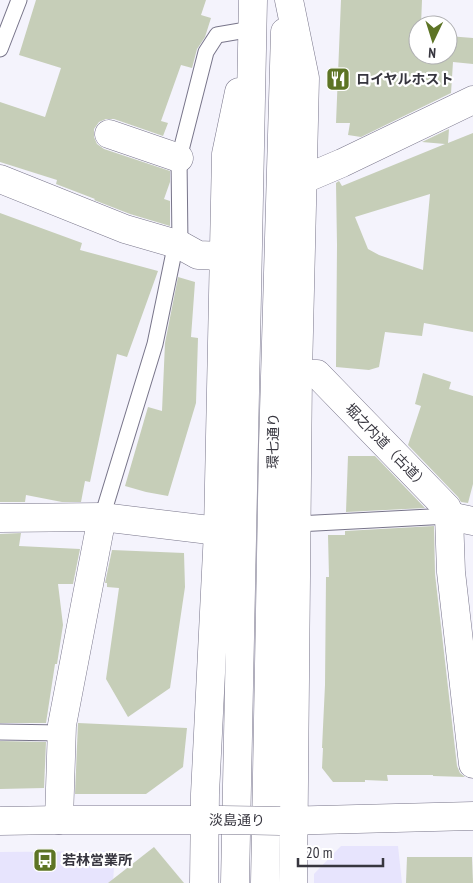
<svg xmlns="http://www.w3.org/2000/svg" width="473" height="883" viewBox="0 0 473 883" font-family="'PT Sans Narrow','Noto Sans JP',sans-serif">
<rect width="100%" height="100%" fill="#f4f3fc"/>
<!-- built -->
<g fill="#e7e4fd">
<path d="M341,846H398L402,883H314V874Z"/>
<path d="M115,851L113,883H0V852Z"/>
</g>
<!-- building -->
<g fill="#c6ceb8" fill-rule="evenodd">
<path d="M36,0H206L201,15L211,18L205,37L197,49L192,68L181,65L161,121L168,123L163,136L114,119H106L99,122L94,129V137L97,144L104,149L170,171V182L164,199L170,201V226L130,214L94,200L95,199L56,184L57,180L0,162V102L45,117L61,68L19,55Z"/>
<path d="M341,0H422L421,25H418V55H448V36L473,38V64L453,62L451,93L361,137L348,135L350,123H336Z"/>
<path d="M449,129L448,143L473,133V332L424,323L422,336L385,332L379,367L369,370L336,367L337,245L336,183L339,181L342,186L445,144L422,142ZM430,194L423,270L379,255L368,249L355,217Z"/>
<path d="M0,213L82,243L80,250L158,271L127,357L117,354L90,482L85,481L81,502H62L26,495L25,502H0Z"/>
<path d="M178,277L195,282L191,337L198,338L196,403L168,496L146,492L125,486L148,407L162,411L165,343Z"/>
<path d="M423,373L451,382L449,389L473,396V484L468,503L461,502L458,497L408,445L421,406L415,404Z"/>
<path d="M348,456H375L425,508L346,512Z"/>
<path d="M434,526L435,574L457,766L460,773L465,777L433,776V775H387L388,781L365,780V782H333L322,768L323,748H322L325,685L326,577H329L328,535H345V531Z"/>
<path d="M21,533L19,546L80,549L73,584H58L63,625L57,664H55L46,723H0V534Z"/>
<path d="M112,550L184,553L185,587L170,688L128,717L106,679L119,588L107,587V583H105Z"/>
<path d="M78,723L187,728L183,767L146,794H75Z"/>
<path d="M0,741L46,742L44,788L0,789Z"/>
<path d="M154,847L184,883H108Z"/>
<path d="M407,857H472L473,883H406Z"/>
</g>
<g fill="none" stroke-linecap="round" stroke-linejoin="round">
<!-- service casing -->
<g stroke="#78758a" stroke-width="17">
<g id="service">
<path d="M0,49L19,0"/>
<path d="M102,517L155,344L173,257L180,245L179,158L206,52L217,35L252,29"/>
<path d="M297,524L449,516"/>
<path d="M0,732L61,733"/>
</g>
</g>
<!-- minor casing -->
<g stroke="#78758a" stroke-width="29">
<g id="minor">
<path d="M109,134L179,158"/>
<path d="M0,179L125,229L180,245L198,255L224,256"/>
<path d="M302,180L342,163L473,100"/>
<path d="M298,374H317L447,508L449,516L451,572L473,764"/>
<path d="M449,516L473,521"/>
<path d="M0,518L102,517L218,531"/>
<path d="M59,820L62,725L102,517"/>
</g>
</g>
<!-- secondary casing -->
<g stroke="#78758a" stroke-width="29">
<g id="secondary">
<path d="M0,821L59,820H222"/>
<path d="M280,821L473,816"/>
</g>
</g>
<!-- primary casing -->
<g stroke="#78758a" stroke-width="29">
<g id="primary">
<path d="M289,0L305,78L298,374L293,883"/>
<path d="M204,883L205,794L218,531L226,154L239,92"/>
<path d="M235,883L253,0"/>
<path d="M265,883L273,445L285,32"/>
</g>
</g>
<!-- service -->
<use href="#service" stroke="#fff" stroke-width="15"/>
<!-- minor -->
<use href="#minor" stroke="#fff" stroke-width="28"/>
<!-- secondary -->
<use href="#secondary" stroke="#fff" stroke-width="28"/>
<!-- primary -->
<use href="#primary" stroke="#fff" stroke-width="28"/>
<!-- secondary-bridge casing -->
<g stroke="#78758a" stroke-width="29" stroke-linecap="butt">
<path id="secondary-bridge" d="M222,820L280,821"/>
</g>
<!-- secondary-bridge -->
<use href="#secondary-bridge" stroke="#fff" stroke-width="28"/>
</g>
<!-- icons -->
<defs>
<g id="restaurant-square" transform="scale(1.25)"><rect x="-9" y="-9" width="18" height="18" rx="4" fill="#5d7425" stroke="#fff"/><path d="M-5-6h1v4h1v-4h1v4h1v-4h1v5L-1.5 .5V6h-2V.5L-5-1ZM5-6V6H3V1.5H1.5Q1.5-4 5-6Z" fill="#fff"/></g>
<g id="bus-square" transform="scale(1.25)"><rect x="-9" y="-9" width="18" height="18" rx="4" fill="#5d7425" stroke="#fff"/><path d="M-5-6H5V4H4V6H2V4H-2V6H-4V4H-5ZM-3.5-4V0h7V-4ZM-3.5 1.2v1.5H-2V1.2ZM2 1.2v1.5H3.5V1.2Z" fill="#fff"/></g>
</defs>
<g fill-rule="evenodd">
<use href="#restaurant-square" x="338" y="79"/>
<use href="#bus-square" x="45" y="860"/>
</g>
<g text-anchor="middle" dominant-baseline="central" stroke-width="4.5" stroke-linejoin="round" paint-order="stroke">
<!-- poi labels -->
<g font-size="14" font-weight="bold" fill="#37363f" stroke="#fff" text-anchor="start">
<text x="356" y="79">ロイヤルホスト</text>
<text x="62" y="860">若林営業所</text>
</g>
<!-- street labels -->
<g font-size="14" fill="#37363f" stroke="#fff">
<text transform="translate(273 441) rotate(-89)">環七通り</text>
<text transform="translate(387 446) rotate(46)">堀之内道（古道）</text>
<text x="237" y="820">淡島通り</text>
</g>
</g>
<!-- north arrow -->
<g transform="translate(433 40) rotate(184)"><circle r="24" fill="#ffffff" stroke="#afafb2"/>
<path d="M0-4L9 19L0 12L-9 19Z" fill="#5d7425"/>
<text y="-8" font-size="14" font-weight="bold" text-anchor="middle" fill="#37363f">N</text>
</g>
<!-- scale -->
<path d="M298 858v8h85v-8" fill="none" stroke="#37363f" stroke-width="2.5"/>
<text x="306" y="858" font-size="15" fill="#37363f" stroke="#ffffff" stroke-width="4" paint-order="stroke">20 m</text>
</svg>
